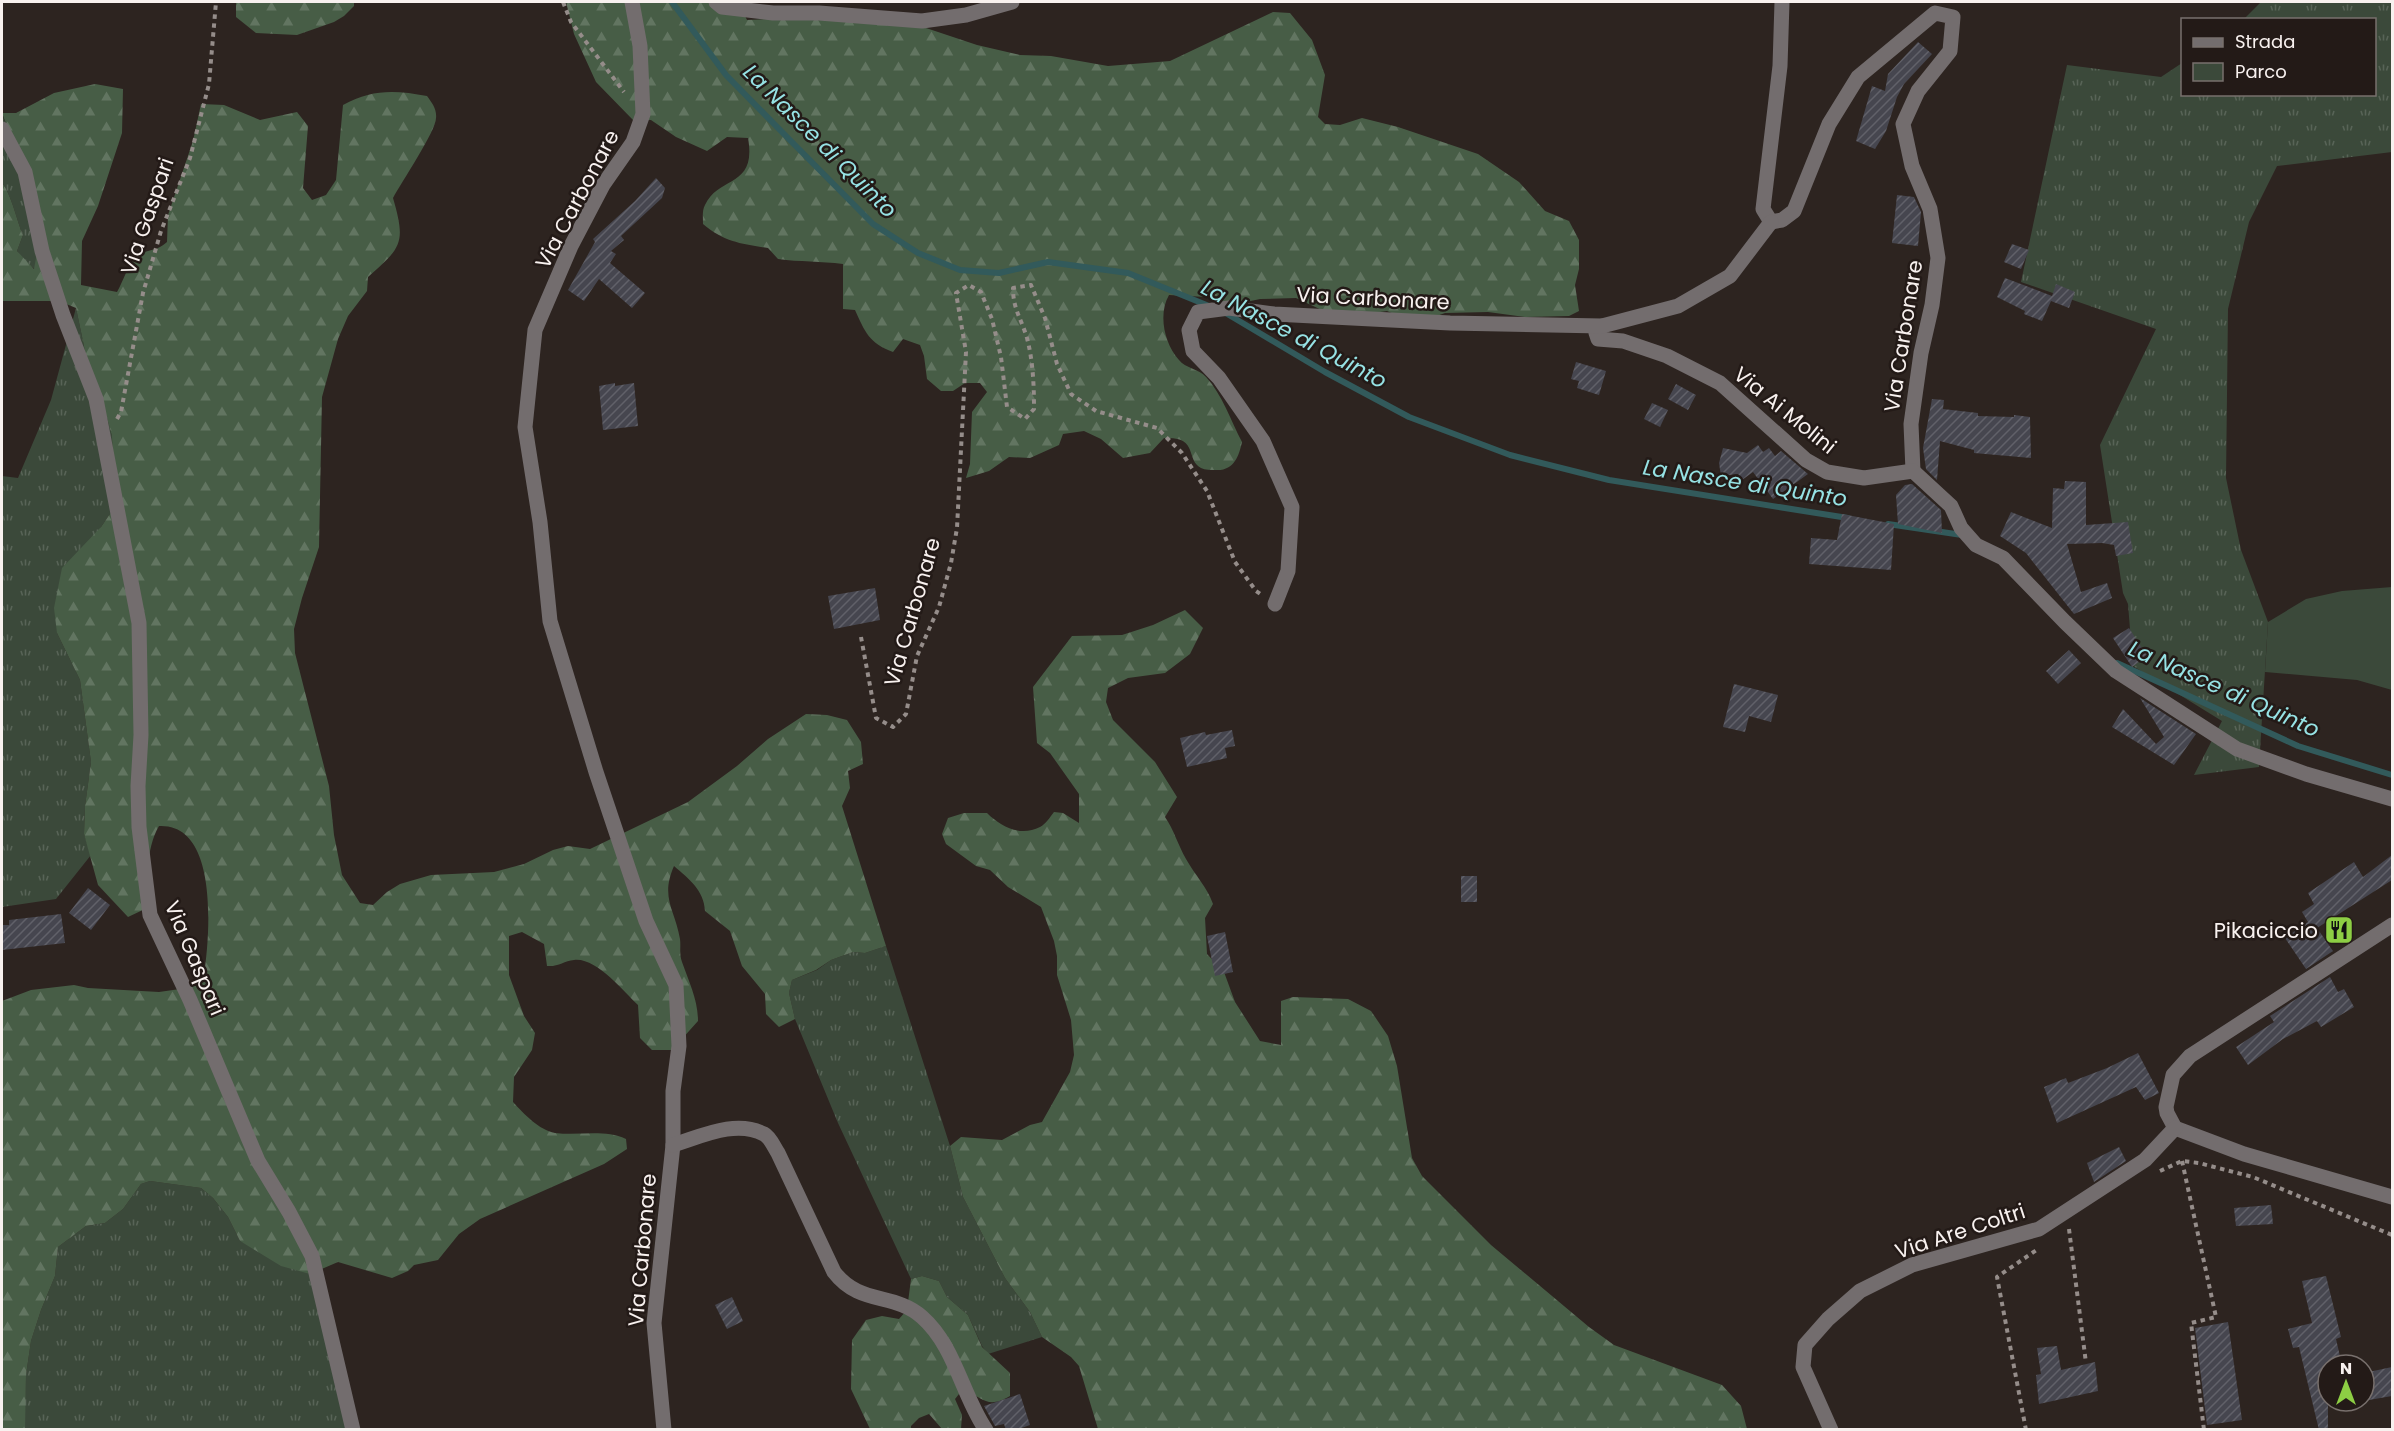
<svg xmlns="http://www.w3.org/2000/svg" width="2394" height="1431" viewBox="0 0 2394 1431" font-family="Poppins,sans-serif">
<defs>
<pattern id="grass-tufts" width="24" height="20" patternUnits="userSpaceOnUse" patternTransform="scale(1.5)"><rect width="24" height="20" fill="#3b493a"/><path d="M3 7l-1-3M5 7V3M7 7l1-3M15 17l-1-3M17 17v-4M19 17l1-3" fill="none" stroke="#586457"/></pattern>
<pattern id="forest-firs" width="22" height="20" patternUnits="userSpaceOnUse" patternTransform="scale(1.5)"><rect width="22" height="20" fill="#475d46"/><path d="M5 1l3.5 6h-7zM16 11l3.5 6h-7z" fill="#627561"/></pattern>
<pattern id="building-hatch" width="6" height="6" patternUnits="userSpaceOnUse" patternTransform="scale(1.5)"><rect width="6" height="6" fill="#46464f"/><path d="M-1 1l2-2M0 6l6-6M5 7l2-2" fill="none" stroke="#616169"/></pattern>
</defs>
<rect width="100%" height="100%" fill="#2d2420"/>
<!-- grass -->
<g fill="url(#grass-tufts)">
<path d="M2261,2H2392V152L2277,166L2249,222L2228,309L2226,478L2241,550L2268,622L2259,767L2194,775L2222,721L2133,666L2128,604L2123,593L2100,445L2156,329L2021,282L2067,65L2161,77L2182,63V94H2374V20L2244,19Z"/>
<path d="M2,114L43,221L35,269L26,263L17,251L23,235C17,221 11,193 2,183Z"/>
<path d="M76,308L84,346L87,375L107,418L112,436L114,508L101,527L57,633L80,680L91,762L85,806L84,834L91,855L56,899L2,907V476L18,478L51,400Z"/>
<path d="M886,946L950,1146L963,1197L1005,1278L1030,1312L1042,1337L988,1354L982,1346L968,1315L947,1297L939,1281L922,1276L911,1279L838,1123L795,1019L789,993L792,980L817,970L831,960L853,952L865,953Z"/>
<path d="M150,1181L201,1188L213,1198L228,1217L240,1241L310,1274L352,1430H24L26,1375L31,1341L41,1310L55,1276L58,1247L86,1226L105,1223L123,1209L141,1184Z"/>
</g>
<!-- forest -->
<g fill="url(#forest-firs)">
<path d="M236,2H354V6L344,16L334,22L297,35L256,33L236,17Z"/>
<path d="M566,2H738L747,20L833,16L880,21L926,28L977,45L1020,55L1051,56L1108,66L1170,61L1273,12L1290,13L1312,40L1325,75L1318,117L1325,124L1340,125L1362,118L1398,127L1478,154L1519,182L1545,211L1569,221L1579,240V269L1575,285L1579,311L1569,316L1525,317L1488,312L1445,313L1434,317L1403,318L1387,311L1366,314L1326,312L1296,298L1260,299L1232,305L1207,297L1169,295C1158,314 1164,343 1179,360C1185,368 1199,369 1206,377C1222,394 1231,421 1242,442C1239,456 1234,471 1216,470C1211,470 1205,470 1201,468C1185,459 1199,436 1164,438L1150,453L1123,458L1101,439L1084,431L1063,434L1059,445L1030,458L1009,457L989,471L966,478L970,464L972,412L987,392L980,383H965L953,391H941L927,379L924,356L920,345L903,339L893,352C869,343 865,332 855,310L843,309V264C821,261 800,262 778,259L768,248C742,244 724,242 703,224C703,218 702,210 705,205C719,175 757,188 748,138L727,137L707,151L676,137L651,120H633L596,82L574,34Z"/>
<path d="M95,84L123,89L122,133L98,206L82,241L81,285L117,292C123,282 128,264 136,257C147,248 155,253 167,242L168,215L193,141L201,104L224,105L260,120L297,112L308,126L303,188L312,200L326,195L336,180L343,105C372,89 395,90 427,96C432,103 437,109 436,118C436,131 401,183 393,198C406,243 402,247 368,277L367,291L348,316L338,339L322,397L319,547L302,598L294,629L295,653L329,786L334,835L342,875L360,903L373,905L387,892L400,884L431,875L494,872L524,864L553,850L568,846L590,849L688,802L737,766L768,739L806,714L827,715L847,720L861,742L863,764L848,771L850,788L842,806L886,946L865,953L853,952L831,960L816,970L792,980L789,993L795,1019L779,1027L766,1014L765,994L742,966L730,931L705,911C704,890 689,879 674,866C660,898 675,909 680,939C681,947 679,954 682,962C689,982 698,1000 698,1021L672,1050H652L640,1038L638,1005C623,991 596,957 574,960C564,961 558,967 547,966L544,944L522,932L509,936V975L524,1016L535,1033L532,1050L514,1077L513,1102C524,1114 539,1130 555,1133C580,1136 604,1129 626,1139L627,1149L604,1164L480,1219L459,1234L438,1260L414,1265L408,1271L392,1278L338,1262L310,1274L281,1266L240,1241L228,1217L213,1198L201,1188L150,1181L141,1184L123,1209L105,1223L86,1226L58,1247L55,1276L41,1310L31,1341L26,1375L25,1429H2V1001L31,990L74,985L88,988L159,992L180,989L204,974C210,935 219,823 159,826C145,850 148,881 147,908L128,917L98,885L84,834L85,806L91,762L80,680L57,633L54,608L62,568L101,527L114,508L112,436L107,418L87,375L84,346L76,308L59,301H2V183C11,193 17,221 23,235L17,251L34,269L43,221L2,113H16L54,93Z"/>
<path d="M1185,610L1203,628L1190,654L1165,673L1128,678L1108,688L1106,702L1113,720L1155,762L1177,797L1165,817C1174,830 1178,845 1186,859C1195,875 1207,887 1213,904L1205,918L1207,954L1224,972L1235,1002L1260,1041L1281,1045V1001L1293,997L1348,999L1371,1011L1388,1036L1397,1066L1412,1158L1422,1176L1491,1245L1589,1327L1614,1345L1722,1385L1741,1406L1747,1429H1098L1079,1366L1071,1357L1042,1337L1030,1312L1005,1278L963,1197L950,1146L961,1137L1002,1140L1030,1125L1042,1122L1070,1072L1074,1055L1071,1020L1057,975V956L1054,941L1041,907L1008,887L990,870L976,866L946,844L942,834L948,818L964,813H987C1001,827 1021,837 1040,827C1046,824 1050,817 1054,812L1063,813L1079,823V794L1050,753L1037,743L1033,687L1072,636L1122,635L1153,625Z"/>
<path d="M922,1276L939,1281L947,1297L968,1315L982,1347L1010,1373V1396C988,1409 984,1399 963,1389L955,1399L962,1415L961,1429H942L929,1414L919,1418L911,1426V1429H870L851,1389L852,1340L866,1320L882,1316L899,1319L907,1310L911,1279Z"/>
</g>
<!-- green -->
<path fill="#3b493a" d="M2392,587V690L2357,680L2265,672L2268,622L2306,599L2342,591Z"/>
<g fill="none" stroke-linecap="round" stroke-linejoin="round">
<!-- stream -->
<g stroke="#325a5b" stroke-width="6">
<path d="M672,2L726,75L782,132L873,224L918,253L960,270L999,273L1048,262L1128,273L1209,306"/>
<path d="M1224,312L1325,372L1409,417L1510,455L1609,480L1848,518"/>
<path d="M1888,524L1962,535"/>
<path d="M2117,663L2298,746L2392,775"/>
</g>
</g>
<!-- building -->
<g fill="url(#building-hatch)">
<path d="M1918,42L1932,54L1904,84L1897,97L1886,131L1875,149L1856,141L1872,86L1885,91L1888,74Z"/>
<path d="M656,178L665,188L662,198L621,236L624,240L611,251L616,254L610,263L645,293L632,308L599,279L584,301L568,290L595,242L593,239L635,201Z"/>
<path d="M1897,195L1914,197L1921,212L1918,246L1892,243Z"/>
<path d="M2012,244L2029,250L2021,269L2004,262Z"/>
<path d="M2005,278L2052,296L2056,284L2075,292L2069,308L2051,301L2042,321L2024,314L2025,311L1997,297Z"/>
<path d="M1576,362L1606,371L1599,395L1577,388L1579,381L1571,379Z"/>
<path d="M615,383V386L634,383L638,426L603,430L599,386Z"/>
<path d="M1676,384L1696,395L1688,410L1668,399Z"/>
<path d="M1932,399L1944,400L1943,409L1978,413V416L2014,417V415L2030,417L2031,458L1974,453V450L1940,441L1937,480L1926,469L1923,448Z"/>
<path d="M1652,403L1668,410L1660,427L1644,419Z"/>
<path d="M1758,445L1763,452L1769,448L1775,456L1781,451L1808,474L1773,499L1753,472L1742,480L1738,474L1721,476L1719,463L1723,448L1747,453Z"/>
<path d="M2065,481L2086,482V525L2128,522L2133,553L2116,556L2114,545L2102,543L2067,544L2081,592L2107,583L2112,598L2074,614L2026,553L2000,536L2011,512L2052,528L2053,488L2064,489Z"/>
<path d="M1912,484L1941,510L1942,533L1898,524L1896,495L1905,485Z"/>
<path d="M1842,514L1894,524L1891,570L1809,564L1811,538L1837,540Z"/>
<path d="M875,588L880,620L834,629L828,596Z"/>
<path d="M2129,628L2147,656L2132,667L2113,638Z"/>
<path d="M2069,650L2081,663L2058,684L2046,671Z"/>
<path d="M1734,684L1778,695L1771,722L1749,716L1745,732L1723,727Z"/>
<path d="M2140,698L2196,734L2174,765L2112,727L2123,709L2156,744L2164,737Z"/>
<path d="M1232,730L1235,746L1225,748L1227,758L1187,767L1180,738L1205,732L1206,735Z"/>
<path d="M2392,855V880L2317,928L2333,951L2306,969L2285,938L2308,922L2302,912L2314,904L2308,893L2354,862L2363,877Z"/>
<rect x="1461" y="876" width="16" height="26"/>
<path d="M88,888L110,905L91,930L69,913Z"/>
<path d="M61,914L65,943L2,950V925H9V920Z"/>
<path d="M1225,932L1233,972L1215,976L1207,936Z"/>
<path d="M2330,977L2338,992L2344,989L2354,1007L2321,1027L2317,1021L2283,1039L2248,1065L2236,1047L2274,1022L2270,1016Z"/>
<path d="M2138,1053L2159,1093L2145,1100L2136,1087L2057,1123L2044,1087L2066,1078L2068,1083L2107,1068Z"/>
<path d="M2119,1147L2126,1161L2094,1182L2087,1163Z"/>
<path d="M2271,1205L2273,1224L2236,1226L2234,1208Z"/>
<path d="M2326,1276L2341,1337L2336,1339L2342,1365H2328V1430H2319L2299,1347L2293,1348L2288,1329L2312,1323L2302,1281Z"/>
<path d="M732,1297L743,1321L727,1329L715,1305Z"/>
<path d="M2228,1322L2242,1420L2207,1425L2195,1328Z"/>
<path d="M2057,1346L2061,1370L2095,1362L2098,1391L2039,1404L2036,1375L2041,1374L2037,1348Z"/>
<path d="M2392,1367V1396L2369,1400L2364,1373Z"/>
<path d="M1020,1394L1030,1425L1016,1430H1006L1004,1424L995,1426L984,1406Z"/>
</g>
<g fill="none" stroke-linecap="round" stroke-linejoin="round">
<!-- path -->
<g stroke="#958d8a" stroke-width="4" stroke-dasharray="4.5 4.5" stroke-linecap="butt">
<path d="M563,2L571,22L624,92"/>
<path d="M117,419L121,412L143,293L161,231L190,158L209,84L216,2"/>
<path d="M861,637L876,718L893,727L906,714L917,656L939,607L951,563L957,528L966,352L956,293L969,285L981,292L992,319L1001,357L1007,407L1025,419L1034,409C1034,385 1033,361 1027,338C1021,318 1013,309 1013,288L1031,285L1045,318L1057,364L1071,394L1096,411L1157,428L1182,453L1207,491L1235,562L1256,591L1262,595"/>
<path d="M2182,1161L2216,1317L2191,1323L2204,1430"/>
<path d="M2160,1171L2182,1161L2199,1163L2253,1177L2392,1235"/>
<path d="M2069,1229L2086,1363"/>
<path d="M2026,1430L1997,1277L2038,1249"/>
</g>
<!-- minor -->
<g stroke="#736d6e" stroke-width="15">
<path d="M632,2L640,46L643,114L633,142L603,185L571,246L535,330L525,427L540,522L550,621L596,772L646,921L676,985L679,1046L673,1091V1145L654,1323L664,1430"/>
<path d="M716,2L722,7L773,13H819L922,21L966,15L1012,2"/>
<path d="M1782,2L1780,66L1763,209L1771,222L1782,220L1794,211L1829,124L1858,77L1935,13L1953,17L1950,51L1918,91L1903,124L1912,166L1930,209L1938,258L1932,305L1921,353L1911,424L1913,471"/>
<path d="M2,129L25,172L42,251L63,315L96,399L139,623L141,735L138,786L139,827L150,915L190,1000L258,1161L289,1212L312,1256L353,1430"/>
<path d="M1602,326L1596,333L1598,339L1623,341L1667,356L1720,383L1806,460L1827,472L1864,478L1913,471L1951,506L1961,528L1976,545L2003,558L2065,622L2116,671L2237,749L2306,774L2392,799"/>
<path d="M1275,604L1288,571L1292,507L1263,441L1219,378L1193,351L1189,330L1198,312L1229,308L1274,314L1450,323L1602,326L1678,306L1730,276L1771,222"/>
<path d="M2392,925L2190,1056L2173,1075L2166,1107L2167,1113L2175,1128L2244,1154L2392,1197"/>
<path d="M673,1145C700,1137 735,1119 764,1134C770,1137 774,1147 778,1153L834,1272C860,1306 894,1292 922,1317C955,1346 962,1395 986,1430"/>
<path d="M1831,1430L1803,1367L1805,1345L1828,1319L1860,1291L1912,1265L2039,1229L2145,1160L2175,1128"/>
</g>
</g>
<!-- icons -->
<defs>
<g id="restaurant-square" transform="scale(1.5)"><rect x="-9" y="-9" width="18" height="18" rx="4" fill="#8dce44" stroke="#231a17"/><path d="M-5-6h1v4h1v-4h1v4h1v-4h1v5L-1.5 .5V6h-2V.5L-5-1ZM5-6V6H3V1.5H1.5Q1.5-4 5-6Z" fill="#111"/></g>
</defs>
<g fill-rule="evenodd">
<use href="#restaurant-square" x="2339" y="930"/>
</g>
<g text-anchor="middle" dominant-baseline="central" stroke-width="5" stroke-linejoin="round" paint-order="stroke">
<!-- street labels -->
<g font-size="21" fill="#f8f1ef" stroke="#231a17">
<text transform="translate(577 199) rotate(-62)">Via Carbonare</text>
<text transform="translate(147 216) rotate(-71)">Via Gaspari</text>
<text transform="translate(1373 298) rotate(3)">Via Carbonare</text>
<text transform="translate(1903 336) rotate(-81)">Via Carbonare</text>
<text transform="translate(1785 410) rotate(39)">Via Ai Molini</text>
<text transform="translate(912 612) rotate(-74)">Via Carbonare</text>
<text transform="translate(195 958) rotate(67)">Via Gaspari</text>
<text transform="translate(1960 1231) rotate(-18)">Via Are Coltri</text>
<text transform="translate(642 1250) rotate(-85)">Via Carbonare</text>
</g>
<!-- poi labels -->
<g font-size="21" fill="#f8f1ef" stroke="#231a17" text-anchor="end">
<text x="2318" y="930">Pikaciccio</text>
</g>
<!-- water labels -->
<g font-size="22" font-style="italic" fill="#96e2e4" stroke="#231a17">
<text transform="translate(820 141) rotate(45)">La Nasce di Quinto</text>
<text transform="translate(1294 334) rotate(28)">La Nasce di Quinto</text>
<text transform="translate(1745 483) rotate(9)">La Nasce di Quinto</text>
<text transform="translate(2224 689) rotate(24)">La Nasce di Quinto</text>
</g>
</g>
<!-- border -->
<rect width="2394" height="1431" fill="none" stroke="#f8f1ef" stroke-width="6"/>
<!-- legend -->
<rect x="2181" y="18" width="195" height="78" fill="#231a17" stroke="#78706d" stroke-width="1.5"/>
<rect x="2193" y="38" width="30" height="9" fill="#736d6e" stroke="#78706d" stroke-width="1.5"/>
<text x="2235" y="48" font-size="18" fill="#f8f1ef">Strada</text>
<rect x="2193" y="63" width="30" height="18" fill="#3b493a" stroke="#78706d" stroke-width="1.5"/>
<text x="2235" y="78" font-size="18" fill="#f8f1ef">Parco</text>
<!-- north arrow -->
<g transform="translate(2346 1383)"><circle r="28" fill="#231a17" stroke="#78706d" stroke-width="1.5"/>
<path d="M0-4.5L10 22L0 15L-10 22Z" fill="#8dce44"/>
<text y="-9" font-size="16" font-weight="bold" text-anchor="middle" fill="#f8f1ef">N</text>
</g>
</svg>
